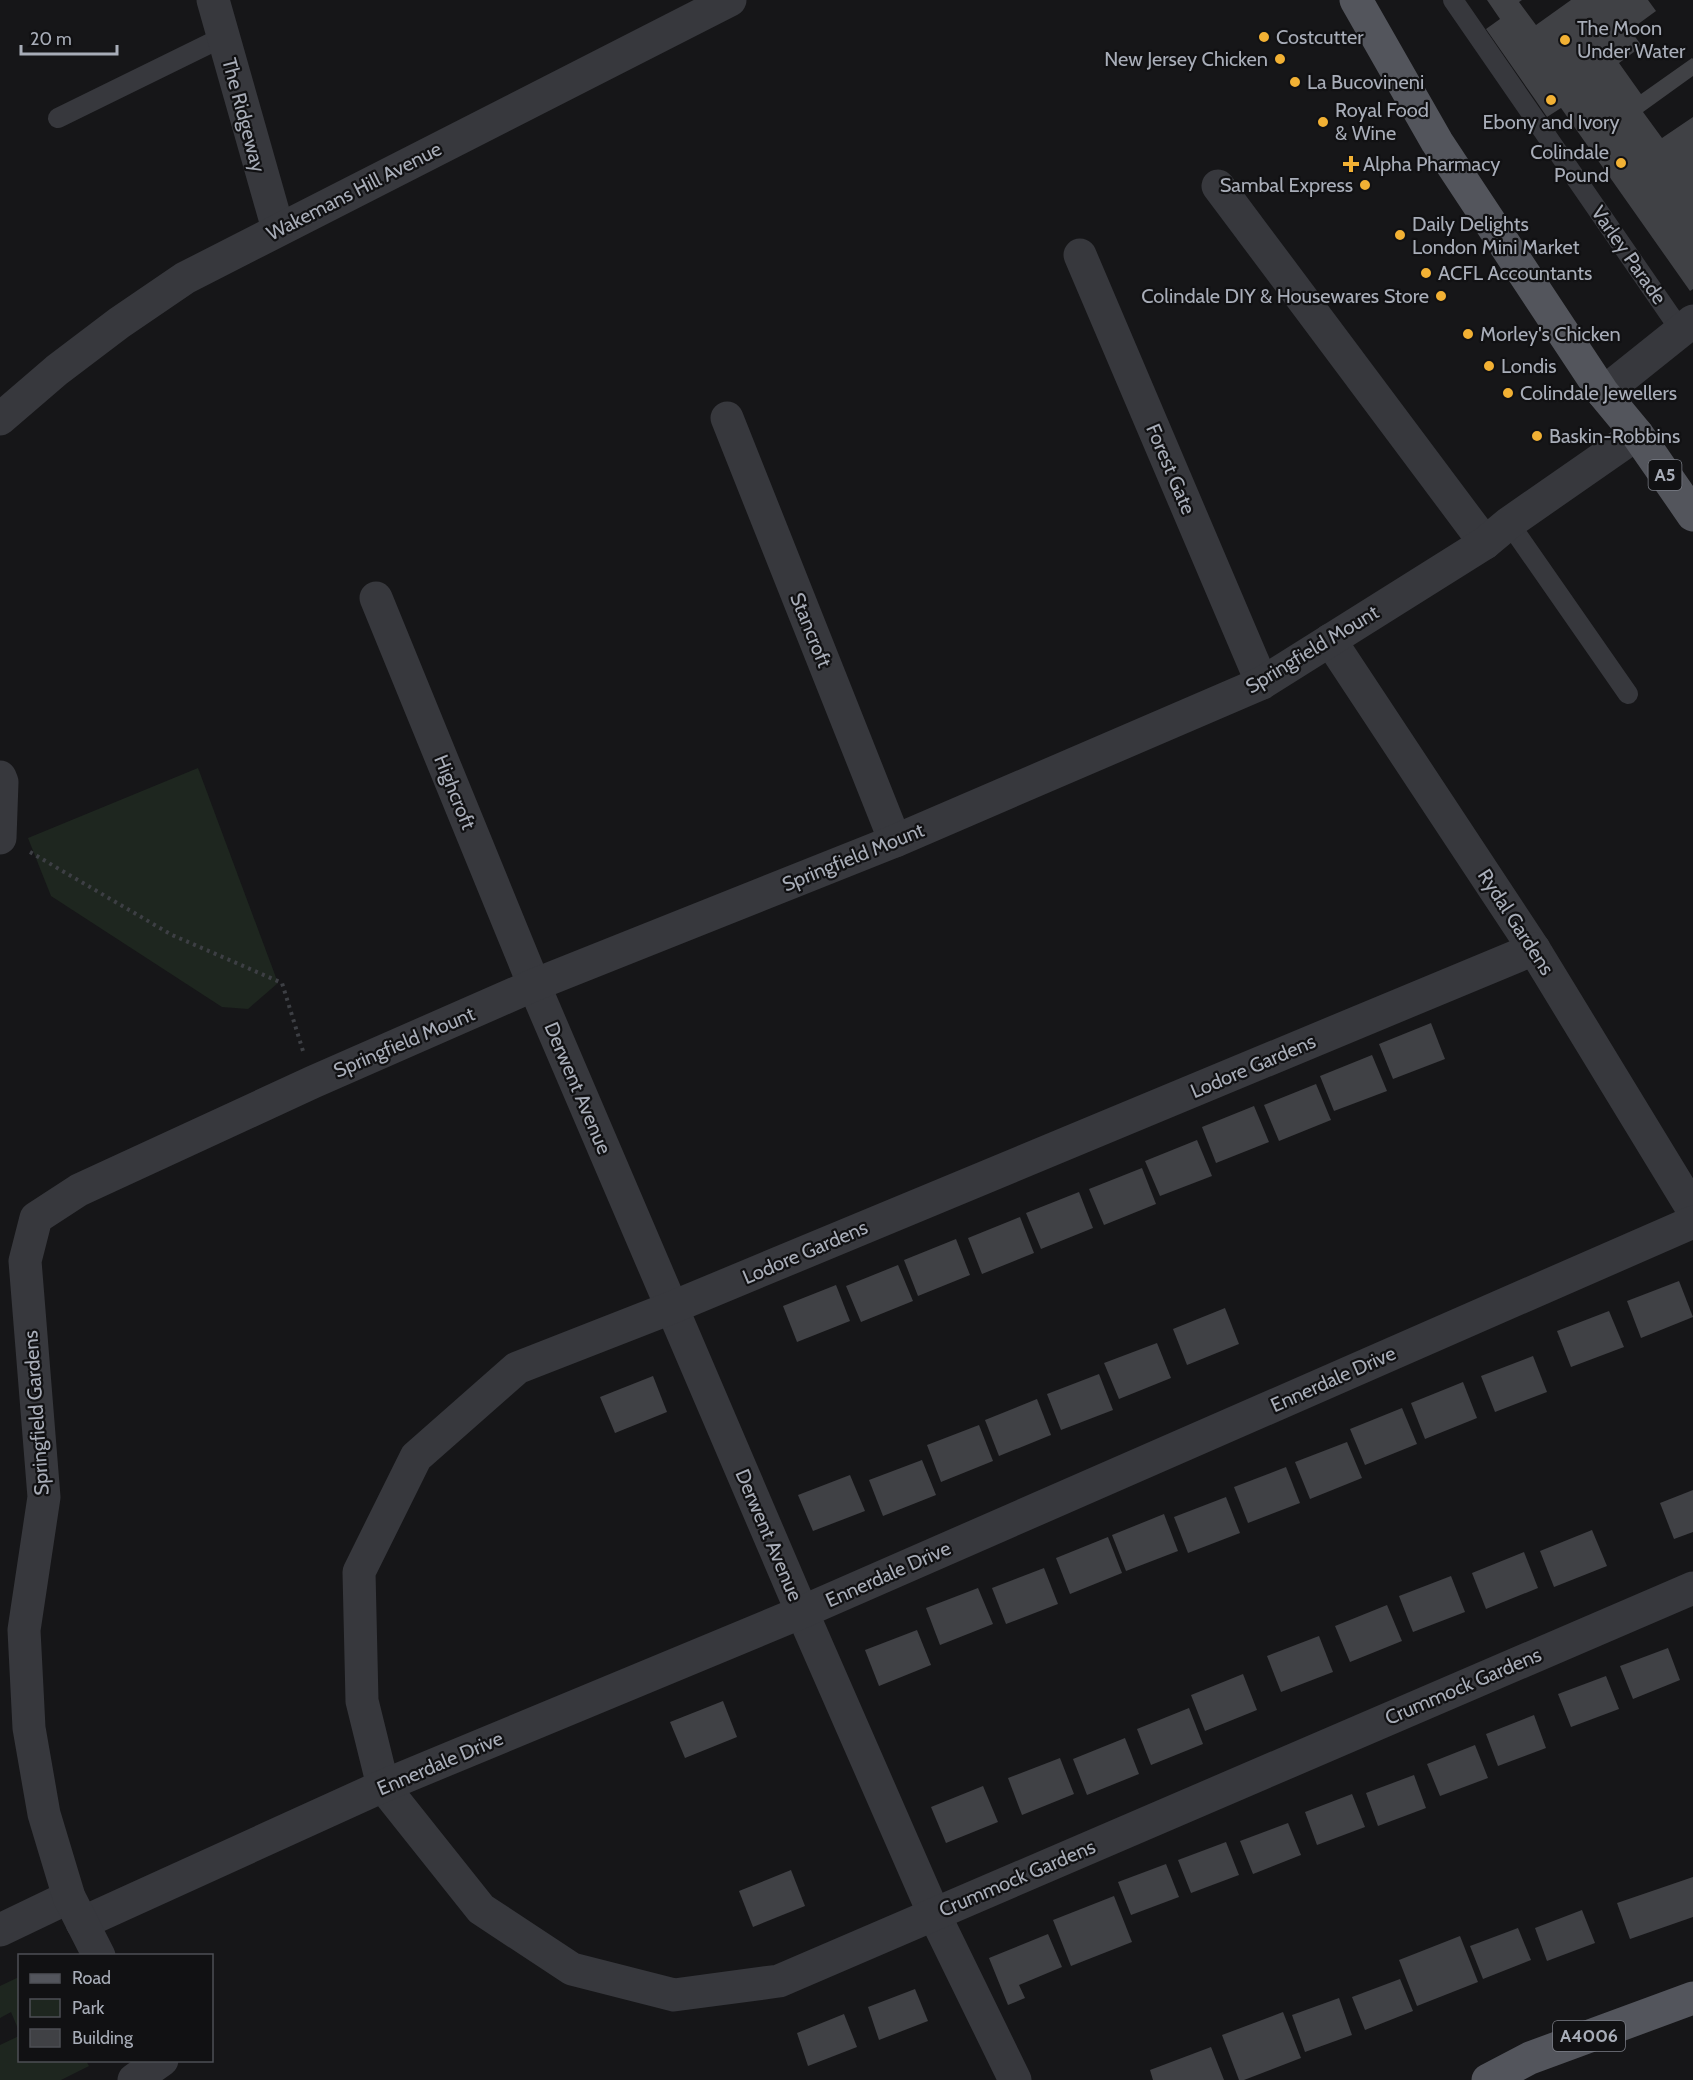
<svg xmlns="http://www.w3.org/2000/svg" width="1693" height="2080" viewBox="0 0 1693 2080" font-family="Cabin,sans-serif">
<rect width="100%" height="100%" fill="#161618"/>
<!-- green -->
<g fill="#1e261f">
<path d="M198,768L278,983L248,1009L222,1007L51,896L28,838Z"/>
<path d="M19,1977V2031L11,2012L0,2018V1986Z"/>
<path d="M19,2036L20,2060L86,2061L89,2066L61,2080H0V2045Z"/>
</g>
<!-- building -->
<g fill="#404145">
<path d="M1487,0H1522L1519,2L1536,25L1571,0H1648L1656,11L1630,30L1642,46L1619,63L1641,94L1692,58L1693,59V76L1643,112L1662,138L1693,117V289L1690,291L1561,108L1547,117L1534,98L1486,29L1500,19Z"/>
<path d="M1431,1023L1445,1059L1393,1079L1379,1044Z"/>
<path d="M1372,1055L1387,1091L1334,1111L1320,1076Z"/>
<path d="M1316,1084L1331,1120L1279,1141L1264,1105Z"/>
<path d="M1254,1106L1269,1142L1216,1163L1202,1127Z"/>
<path d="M1197,1140L1212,1176L1160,1196L1145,1161Z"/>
<path d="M1142,1168L1156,1204L1104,1225L1089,1189Z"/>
<path d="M1079,1192L1093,1228L1041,1249L1026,1213Z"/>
<path d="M1020,1217L1034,1253L982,1274L968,1238Z"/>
<path d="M956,1239L970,1275L918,1296L904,1260Z"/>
<path d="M898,1265L913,1301L861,1322L846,1286Z"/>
<path d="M1679,1281L1693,1317L1641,1338L1627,1301Z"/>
<path d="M836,1285L850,1321L797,1342L783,1306Z"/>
<path d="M1225,1308L1239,1344L1187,1365L1173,1329Z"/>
<path d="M1609,1311L1624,1347L1571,1367L1557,1331Z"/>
<path d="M1157,1343L1171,1378L1119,1399L1104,1363Z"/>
<path d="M1533,1356L1547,1392L1495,1412L1481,1376Z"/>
<path d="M1099,1374L1113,1410L1061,1430L1047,1394Z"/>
<path d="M653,1376L667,1412L615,1433L600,1397Z"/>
<path d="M1463,1382L1477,1418L1425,1439L1411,1403Z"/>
<path d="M1037,1399L1051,1435L999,1456L985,1420Z"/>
<path d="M1402,1408L1417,1444L1365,1465L1350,1429Z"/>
<path d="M979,1425L993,1461L941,1482L927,1445Z"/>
<path d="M1347,1442L1362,1478L1310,1499L1295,1462Z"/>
<path d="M922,1460L936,1495L883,1516L869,1480Z"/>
<path d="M1286,1467L1300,1503L1248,1523L1234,1487Z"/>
<path d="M850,1475L865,1511L813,1531L798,1495Z"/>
<path d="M1693,1490V1532L1674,1539L1660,1503Z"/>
<path d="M1226,1497L1240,1533L1188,1553L1174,1517Z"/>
<path d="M1164,1514L1178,1551L1126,1571L1112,1535Z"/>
<path d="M1592,1530L1607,1566L1554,1587L1540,1551Z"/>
<path d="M1108,1537L1122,1573L1070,1594L1056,1558Z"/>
<path d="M1524,1552L1538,1588L1486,1609L1472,1573Z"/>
<path d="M1044,1568L1058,1604L1006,1624L992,1588Z"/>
<path d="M1451,1576L1465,1612L1413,1632L1399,1596Z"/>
<path d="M978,1588L993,1624L940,1645L926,1608Z"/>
<path d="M1387,1605L1402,1641L1350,1662L1335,1626Z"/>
<path d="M917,1630L931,1665L879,1686L865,1650Z"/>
<path d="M1319,1636L1333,1672L1281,1692L1267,1656Z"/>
<path d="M1668,1648L1680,1680L1633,1699L1620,1666Z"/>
<path d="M1243,1674L1257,1710L1205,1731L1191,1695Z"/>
<path d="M1606,1676L1619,1709L1571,1727L1558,1694Z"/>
<path d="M723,1701L737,1737L685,1758L670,1722Z"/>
<path d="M1189,1708L1203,1744L1151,1765L1137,1729Z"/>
<path d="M1534,1715L1546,1748L1498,1766L1486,1734Z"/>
<path d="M1125,1738L1139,1774L1087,1795L1073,1759Z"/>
<path d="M1475,1745L1488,1778L1440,1796L1427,1764Z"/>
<path d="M1060,1758L1074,1794L1022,1815L1008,1778Z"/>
<path d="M1414,1775L1426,1808L1378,1826L1366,1793Z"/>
<path d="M983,1786L998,1822L946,1843L931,1807Z"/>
<path d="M1352,1794L1365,1827L1317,1845L1305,1812Z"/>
<path d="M1288,1823L1301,1855L1253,1874L1240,1841Z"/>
<path d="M1226,1842L1239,1875L1191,1893L1178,1860Z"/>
<path d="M1166,1864L1179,1897L1131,1915L1118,1882Z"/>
<path d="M791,1870L805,1906L753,1927L739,1891Z"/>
<path d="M1693,1877V1917L1630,1939L1617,1903Z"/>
<path d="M1114,1896L1132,1942L1071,1966L1053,1920Z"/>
<path d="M1582,1910L1595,1943L1547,1961L1535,1928Z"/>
<path d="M1518,1928L1531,1960L1483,1979L1470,1946Z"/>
<path d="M1048,1934L1062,1967L1019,1985L1025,1998L1008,2005L989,1958Z"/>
<path d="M1460,1936L1478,1982L1417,2006L1399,1960Z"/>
<path d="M1400,1979L1413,2011L1365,2030L1352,1997Z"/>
<path d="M915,1989L928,2021L879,2040L868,2007Z"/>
<path d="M1339,1998L1352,2035L1305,2052L1292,2015Z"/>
<path d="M1283,2012L1301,2058L1244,2080H1239L1222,2035Z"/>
<path d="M844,2014L857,2047L808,2066L797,2033Z"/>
<path d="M1211,2047L1224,2080H1153L1150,2070Z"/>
</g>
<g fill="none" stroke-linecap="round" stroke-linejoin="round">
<!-- path -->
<path stroke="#3d3f44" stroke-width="4" stroke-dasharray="3 4.5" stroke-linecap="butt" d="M30,852L172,935L282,983L303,1051"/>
<!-- service -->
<g stroke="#37383d" stroke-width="20">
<path d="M1453,0L1681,331"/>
<path d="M58,118L223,37"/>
<path d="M1509,523L1628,694"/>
</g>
<!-- minor -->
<g stroke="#37383d" stroke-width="33">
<path d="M213,0L278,229"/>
<path d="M1218,186L1485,543"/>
<path d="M1080,255L1262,683"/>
<path d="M1603,393L1693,321"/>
<path d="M727,418L895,841"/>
<path d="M0,419L57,370L119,323L185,278L730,0"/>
<path d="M376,598L534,985L802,1612L934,1914L1015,2080"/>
<path d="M1330,640L1534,949L1693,1210"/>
<path d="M0,777L2,782L0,838"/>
<path d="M1534,949L673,1307L517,1368L416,1457L359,1572L362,1701L383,1786L481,1909L572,1969L674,1995L779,1981L1693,1588"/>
<path d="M82,1923L383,1786L802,1612L1693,1222"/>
<path d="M0,1930L69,1897"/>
<path d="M99,1956L69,1897L44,1814L29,1728L24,1630L44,1497L25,1261L36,1218L79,1190L313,1082L534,985L895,841L1262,683L1485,543L1509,523L1637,434"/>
<path d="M134,2080L162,2060"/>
</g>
<!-- primary -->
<g stroke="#53555c" stroke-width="33">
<path d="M1356,0L1437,142L1603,393L1637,434L1693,515"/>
<path d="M1488,2080L1530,2058L1693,1998"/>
</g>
</g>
<!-- markers -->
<g fill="#f2b134" stroke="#111113" stroke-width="2">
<circle cx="1264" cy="37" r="6"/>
<circle cx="1565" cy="40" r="6"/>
<circle cx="1280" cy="59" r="6"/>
<circle cx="1295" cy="82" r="6"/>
<circle cx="1551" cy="100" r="6"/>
<circle cx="1323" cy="122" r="6"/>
<circle cx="1621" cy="163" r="6"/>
<path d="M1348 155h6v6h6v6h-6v6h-6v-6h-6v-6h6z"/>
<circle cx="1365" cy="185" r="6"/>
<circle cx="1400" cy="235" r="6"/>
<circle cx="1426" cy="273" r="6"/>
<circle cx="1441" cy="296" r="6"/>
<circle cx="1468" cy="334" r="6"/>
<circle cx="1489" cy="366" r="6"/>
<circle cx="1508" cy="393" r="6"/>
<circle cx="1537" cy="436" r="6"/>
</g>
<g text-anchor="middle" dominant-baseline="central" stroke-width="4.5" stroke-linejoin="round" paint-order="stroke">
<!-- shield labels -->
<g fill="#111113" stroke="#7b7e86" stroke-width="1.5">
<rect x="1648.5" y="460" width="33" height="30" rx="4.5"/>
<rect x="1553" y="2021" width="72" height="30" rx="4.5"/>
</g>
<g font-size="18" font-weight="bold" fill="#a8adb8">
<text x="1665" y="475">A5</text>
<text x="1589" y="2036">A4006</text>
</g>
<!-- poi labels -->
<g font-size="20" fill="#a8adb8" stroke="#111113" text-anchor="start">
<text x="1577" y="28">The Moon<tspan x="1577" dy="23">Under Water</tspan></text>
<text x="1276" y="37">Costcutter</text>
<text x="1268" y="59" text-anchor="end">New Jersey Chicken</text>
<text x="1307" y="82">La Bucovineni</text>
<text x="1335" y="110">Royal Food<tspan x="1335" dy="23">&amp; Wine</tspan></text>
<text x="1551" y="122" text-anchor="middle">Ebony and Ivory</text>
<text x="1609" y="152" text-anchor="end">Colindale<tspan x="1609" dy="23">Pound</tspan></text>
<text x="1363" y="164">Alpha Pharmacy</text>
<text x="1353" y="185" text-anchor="end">Sambal Express</text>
<text x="1412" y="224">Daily Delights<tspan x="1412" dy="23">London Mini Market</tspan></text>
<text x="1438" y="273">ACFL Accountants</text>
<text x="1429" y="296" text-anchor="end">Colindale DIY &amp; Housewares Store</text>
<text x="1480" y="334">Morley's Chicken</text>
<text x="1501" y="366">Londis</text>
<text x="1520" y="393">Colindale Jewellers</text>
<text x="1549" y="436">Baskin-Robbins</text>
</g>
<!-- street labels -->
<g font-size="20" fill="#a8adb8" stroke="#111113">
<text transform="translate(244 115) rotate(75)">The Ridgeway</text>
<text transform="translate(354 191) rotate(-27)">Wakemans Hill Avenue</text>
<text transform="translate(1629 255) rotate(55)">Varley Parade</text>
<text transform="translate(1171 469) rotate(67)">Forest Gate</text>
<text transform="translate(811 630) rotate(68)">Stancroft</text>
<text transform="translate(1312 649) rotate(-31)">Springfield Mount</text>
<text transform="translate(455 792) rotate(68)">Highcroft</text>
<text transform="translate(853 857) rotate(-22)">Springfield Mount</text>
<text transform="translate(1516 922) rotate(57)">Rydal Gardens</text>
<text transform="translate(404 1042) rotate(-23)">Springfield Mount</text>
<text transform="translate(1253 1066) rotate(-23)">Lodore Gardens</text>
<text transform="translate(578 1088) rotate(67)">Derwent Avenue</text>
<text transform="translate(805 1252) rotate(-23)">Lodore Gardens</text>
<text transform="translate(1333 1379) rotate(-24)">Ennerdale Drive</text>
<text transform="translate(36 1413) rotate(-94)">Springfield Gardens</text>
<text transform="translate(769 1535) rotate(67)">Derwent Avenue</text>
<text transform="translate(888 1574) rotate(-24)">Ennerdale Drive</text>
<text transform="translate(1463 1686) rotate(-23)">Crummock Gardens</text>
<text transform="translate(440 1763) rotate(-23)">Ennerdale Drive</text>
<text transform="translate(1017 1878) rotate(-23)">Crummock Gardens</text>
</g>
</g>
<!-- legend -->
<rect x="18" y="1954" width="195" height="108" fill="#111113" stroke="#4d4f55" stroke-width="1.5"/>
<rect x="30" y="1974" width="30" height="9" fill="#53555c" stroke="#4d4f55" stroke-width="1.5"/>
<text x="72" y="1984" font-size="18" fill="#a8adb8">Road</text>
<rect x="30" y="1999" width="30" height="18" fill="#1e261f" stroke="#4d4f55" stroke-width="1.5"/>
<text x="72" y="2014" font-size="18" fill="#a8adb8">Park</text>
<rect x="30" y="2029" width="30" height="18" fill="#404145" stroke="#4d4f55" stroke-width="1.5"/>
<text x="72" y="2044" font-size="18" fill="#a8adb8">Building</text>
<!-- scale -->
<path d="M21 45v9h96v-9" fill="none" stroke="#a8adb8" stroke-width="3"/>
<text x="30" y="45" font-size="18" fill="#a8adb8" stroke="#111113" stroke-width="4.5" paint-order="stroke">20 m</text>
</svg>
